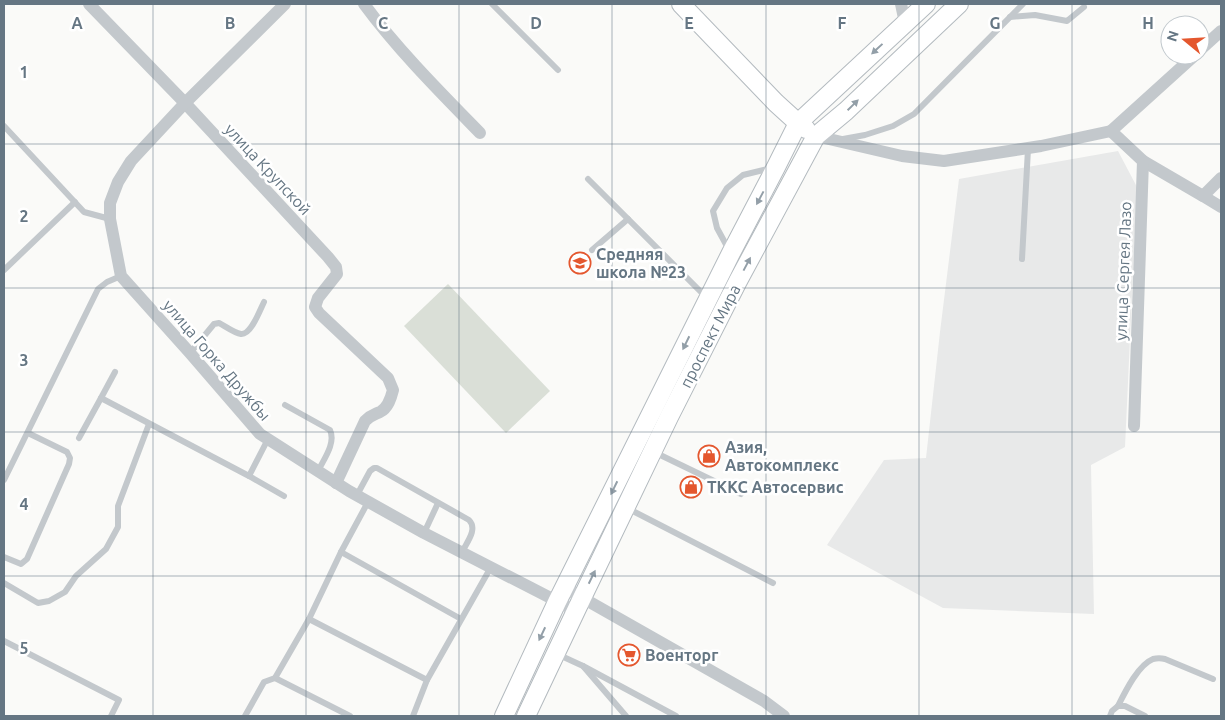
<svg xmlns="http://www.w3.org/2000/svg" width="1225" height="720" viewBox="0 0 1225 720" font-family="Ubuntu,sans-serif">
<rect width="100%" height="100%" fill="#fafaf8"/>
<!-- built -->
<path fill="#e8e9e9" d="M1118,151L1137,187L1125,447L1091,465L1094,614L943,608L827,545L884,460L926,458L940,332L959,179Z"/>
<!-- green -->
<path fill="#dadfd7" d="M448,284L550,391L506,433L404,326Z"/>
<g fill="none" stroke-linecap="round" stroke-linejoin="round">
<!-- secondary casing -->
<g stroke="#b3babf" stroke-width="20">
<g id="secondary">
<path d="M681,4L776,103L798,123L806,129"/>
<path d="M504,716L557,602L731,253L776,167L798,123L926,4"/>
<path d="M526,716L582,598L669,417L738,281L816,136L846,111L959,4"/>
</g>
</g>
<!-- lane -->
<g stroke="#c3c8cc" stroke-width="6">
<path d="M492,4L558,70"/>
<path d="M1010,17L1035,15L1067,21L1084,7"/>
<path d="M4,126L84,212L110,219"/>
<path d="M843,139L865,135L893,126L914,114L1023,4"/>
<path d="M588,179L707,298"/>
<path d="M592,250L628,219"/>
<path d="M729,250L717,228L713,211L727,188L743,175L772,168"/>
<path d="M1022,259L1028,149"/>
<path d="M4,270L75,202"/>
<path d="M190,353L214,324L219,323C225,326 234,333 241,334C251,335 260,310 264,302"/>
<path d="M101,398L115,372"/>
<path d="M285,405L330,430C336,443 324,459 318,471"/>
<path d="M79,438L101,398L249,476"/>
<path d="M268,439L249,476L284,496"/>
<path d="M654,452L741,494"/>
<path d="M4,480L98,289L107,282L121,276"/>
<path d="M357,495L370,471L374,468H377L469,520C478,529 467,542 462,552"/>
<path d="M627,508L773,583"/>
<path d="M424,533L438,503"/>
<path d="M341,552L461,619"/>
<path d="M4,557L21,564L27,559L69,464L70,458L67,452L28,433"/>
<path d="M4,583L38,603L49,601L65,592L76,576L106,549L118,527V506L149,424"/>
<path d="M309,619L427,680"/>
<path d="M4,641L119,700L111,716"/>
<path d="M557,654L583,666L626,716"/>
<path d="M583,666L676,716"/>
<path d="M275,678L350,716"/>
<path d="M1118,706C1125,692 1138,665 1153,659C1157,658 1161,658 1165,659L1213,679"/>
<path d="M245,716L264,682L275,678L309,619L341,552L368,502"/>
<path d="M413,716L427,680L491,567"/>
<path d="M1110,716L1112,711L1118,706H1125L1145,716"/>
</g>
<!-- street -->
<g stroke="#c3c8cc" stroke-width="12">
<path d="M89,4L185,103L328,257L336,267L337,274L318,298L315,307L319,313L388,378L393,390C391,398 388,408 380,412C373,415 371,415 365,421L336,483"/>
<path d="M285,4L185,103L131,161L118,182L110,203V219L121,276L190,353L260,434L349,491L424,533L576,611"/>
<path d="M364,4C398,50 440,92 480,133"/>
<path d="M901,4L905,23"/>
<path d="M1200,50L1221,31"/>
<path d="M816,136L902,156L944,161L1041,146L1111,131"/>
<path d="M1143,161L1203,196"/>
<path d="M1221,178L1203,196L1221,207"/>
<path d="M1134,426L1143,161L1111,131L1195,55"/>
<path d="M565,588L764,701L784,716"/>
</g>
<!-- secondary -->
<use href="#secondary" stroke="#fff" stroke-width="18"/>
</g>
<!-- one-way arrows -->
<defs><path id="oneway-solid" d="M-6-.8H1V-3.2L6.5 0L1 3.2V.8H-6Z" transform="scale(1.25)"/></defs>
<g fill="#939fa8">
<use href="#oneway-solid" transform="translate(877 49) rotate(137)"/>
<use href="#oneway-solid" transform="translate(853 105) rotate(-44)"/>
<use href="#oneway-solid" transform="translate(760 198) rotate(118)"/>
<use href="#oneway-solid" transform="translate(747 264) rotate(-62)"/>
<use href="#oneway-solid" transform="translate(686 343) rotate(116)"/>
<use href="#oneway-solid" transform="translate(614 488) rotate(116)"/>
<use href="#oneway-solid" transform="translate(592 577) rotate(-64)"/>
<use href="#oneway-solid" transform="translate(542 634) rotate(115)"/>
</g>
<!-- grid -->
<path fill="none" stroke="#657683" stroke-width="1" stroke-opacity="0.55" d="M153,4V716M306,4V716M459,4V716M612,4V716M766,4V716M919,4V716M1072,4V716M4,144H1221M4,288H1221M4,432H1221M4,576H1221"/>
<!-- icons -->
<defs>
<g id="school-ring" transform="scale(1.125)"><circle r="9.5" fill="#fff" stroke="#e4572e" stroke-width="1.5"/><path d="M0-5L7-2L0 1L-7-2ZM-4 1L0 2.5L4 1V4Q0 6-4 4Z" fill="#e4572e"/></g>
<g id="shop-ring" transform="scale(1.125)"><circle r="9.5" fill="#fff" stroke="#e4572e" stroke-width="1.5"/><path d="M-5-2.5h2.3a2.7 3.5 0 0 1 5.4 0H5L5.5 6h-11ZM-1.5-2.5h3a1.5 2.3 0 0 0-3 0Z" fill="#e4572e"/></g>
<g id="supermarket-ring" transform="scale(1.125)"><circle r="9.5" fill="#fff" stroke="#e4572e" stroke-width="1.5"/><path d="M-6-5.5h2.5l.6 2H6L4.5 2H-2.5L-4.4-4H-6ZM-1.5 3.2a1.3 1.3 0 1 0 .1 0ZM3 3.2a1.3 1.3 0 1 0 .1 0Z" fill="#e4572e"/></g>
</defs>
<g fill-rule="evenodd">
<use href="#school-ring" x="580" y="263"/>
<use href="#shop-ring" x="709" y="456"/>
<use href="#shop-ring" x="691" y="487"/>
<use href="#supermarket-ring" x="629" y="655"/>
</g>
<g text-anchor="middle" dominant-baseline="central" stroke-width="5" stroke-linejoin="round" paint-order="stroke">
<!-- street labels -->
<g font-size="16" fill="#657683" stroke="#fff">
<text transform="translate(268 169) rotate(47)">улица Крупской</text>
<text transform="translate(1123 271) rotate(-88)">улица Сергея Лазо</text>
<text transform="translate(710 336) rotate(-63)">проспект Мира</text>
<text transform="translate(217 360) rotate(49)">улица Горка Дружбы</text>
</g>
<!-- poi labels -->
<g font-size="16" font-weight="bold" fill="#657683" stroke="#fff" text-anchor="start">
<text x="596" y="254">Средняя<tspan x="596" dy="18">школа №23</tspan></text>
<text x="725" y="447">Азия,<tspan x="725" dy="18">Автокомплекс</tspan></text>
<text x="707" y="487">ТККС Автосервис</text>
<text x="645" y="655">Военторг</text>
</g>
</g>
<g font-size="16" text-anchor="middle" font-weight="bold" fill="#657683" stroke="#fff" stroke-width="5" stroke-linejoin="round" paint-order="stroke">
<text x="77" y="29">A</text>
<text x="230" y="29">B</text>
<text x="383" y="29">C</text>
<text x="536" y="29">D</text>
<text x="689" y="29">E</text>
<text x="842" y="29">F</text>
<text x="995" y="29">G</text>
<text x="1148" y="29">H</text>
<text x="24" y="78">1</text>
<text x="24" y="222">2</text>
<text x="24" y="366">3</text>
<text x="24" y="510">4</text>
<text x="24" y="654">5</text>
</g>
<!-- border -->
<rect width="1225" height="720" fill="none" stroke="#657683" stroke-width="10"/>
<!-- north arrow -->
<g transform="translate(1185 40) rotate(288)"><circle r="24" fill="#ffffff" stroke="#c1c8cd"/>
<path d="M0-4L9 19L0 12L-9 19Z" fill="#e4572e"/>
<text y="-8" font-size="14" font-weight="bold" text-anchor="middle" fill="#657683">N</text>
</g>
</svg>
